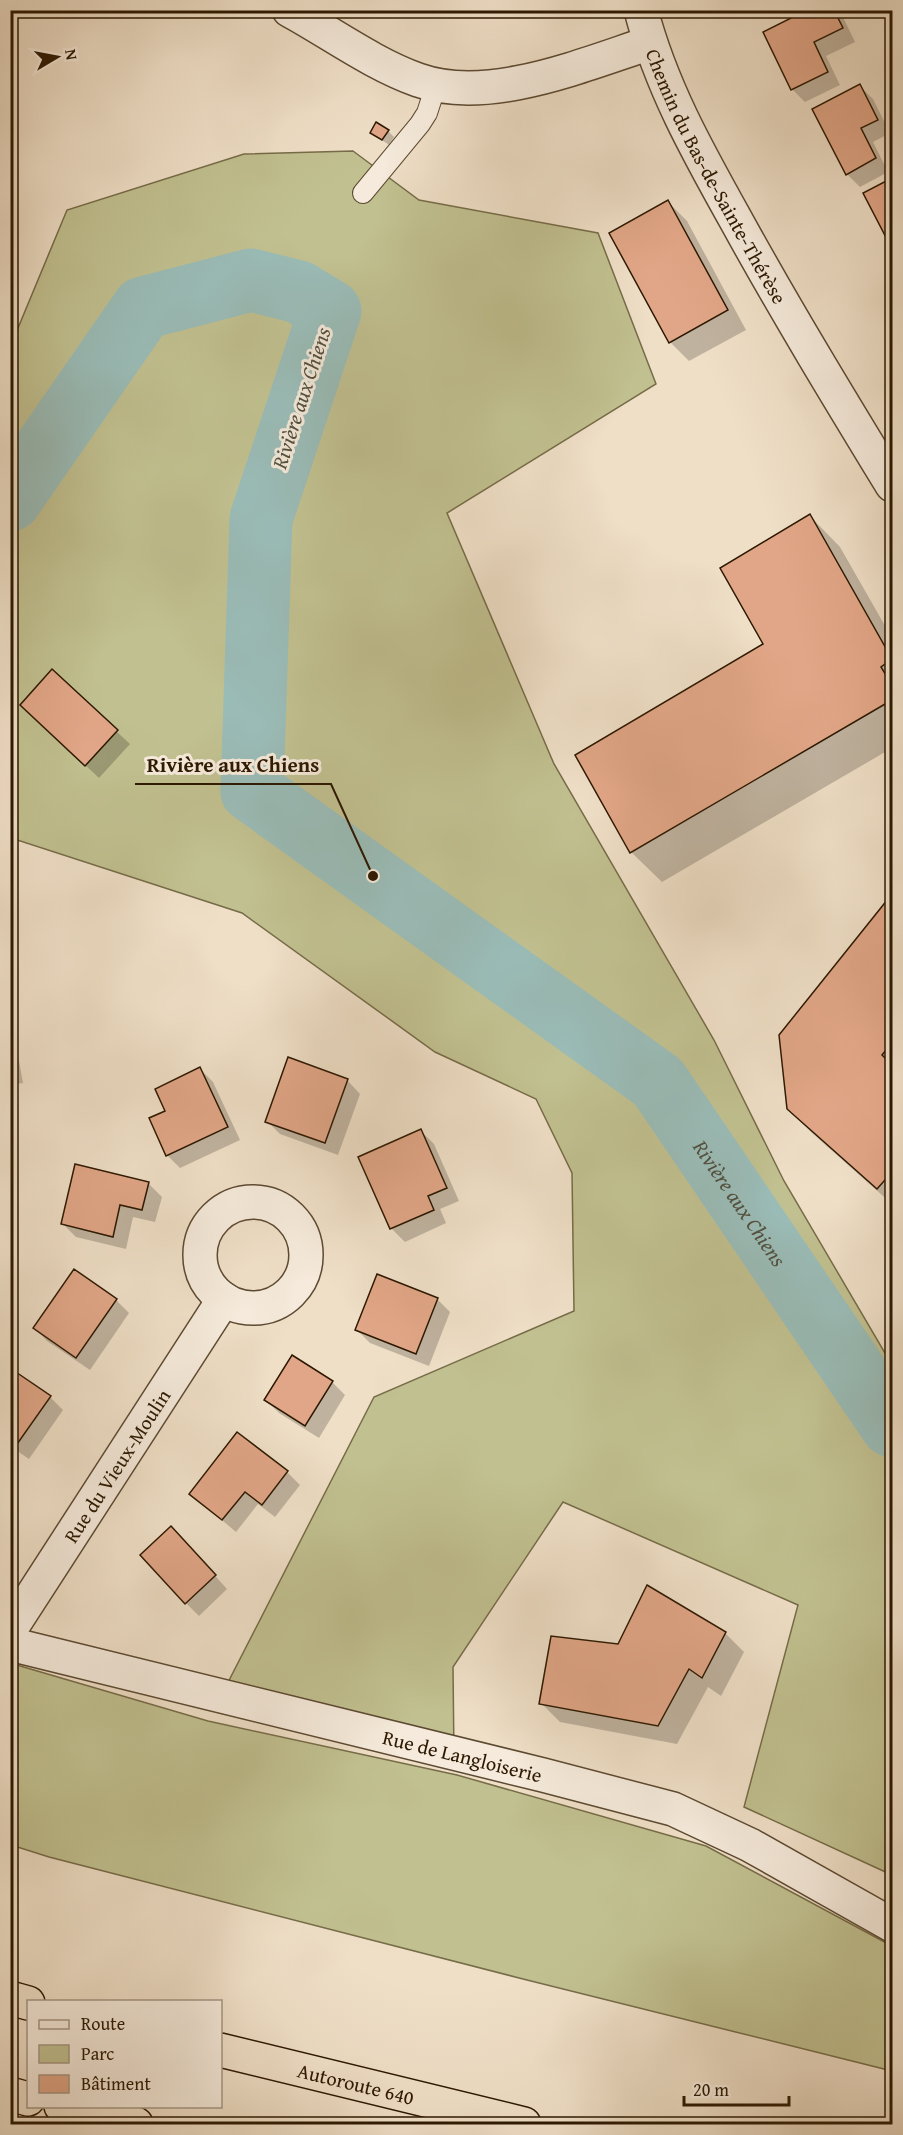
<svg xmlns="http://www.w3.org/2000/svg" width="903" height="2135" viewBox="0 0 903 2135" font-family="'Gentium Book Plus',serif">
<rect width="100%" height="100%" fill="#efdfc7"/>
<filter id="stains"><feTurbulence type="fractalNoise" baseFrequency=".00333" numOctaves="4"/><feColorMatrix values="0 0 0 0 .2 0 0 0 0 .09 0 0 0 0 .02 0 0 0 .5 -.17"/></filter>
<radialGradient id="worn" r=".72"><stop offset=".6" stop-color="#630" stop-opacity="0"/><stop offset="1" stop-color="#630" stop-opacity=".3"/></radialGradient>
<!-- green -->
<g fill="#c1c090" stroke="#766c48" stroke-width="1.5">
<path d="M353,151L419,200L598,233L656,384L447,513L554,764L714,1040L784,1181L892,1365V1875L744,1807L798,1605L563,1502L453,1667L454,1757L220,1698L374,1397L574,1311L572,1173L536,1099L435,1052L242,913L11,838V345L67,210L244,154Z"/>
<path d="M10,1663L208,1721L457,1775L706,1846L892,1946V2071L527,1980L49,1857L11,1845Z"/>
</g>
<!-- shadow -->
<g fill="#0003">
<path d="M811,10H837L842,15L855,42L826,56L840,85L805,102L792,89Z"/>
<path d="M860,86L873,99L890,133L873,142L888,172L860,187L847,174Z"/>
<path d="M388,131L394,137L389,145L372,133Z"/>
<path d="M892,180V246L865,194Z"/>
<path d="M668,202L687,221L746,330L689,361L670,342Z"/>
<path d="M810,516L840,547L892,638V748L662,882L631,852L765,645Z"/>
<path d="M52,672L130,744L99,778L35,718Z"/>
<path d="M892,896V1204L812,1133L788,1109L780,1036Z"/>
<path d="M10,1030L14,1034L23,1083L10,1085Z"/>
<path d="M200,1069L213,1082L240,1140L180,1168L167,1155V1111Z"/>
<path d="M347,1080L360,1094L338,1155L280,1134L267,1121Z"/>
<path d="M421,1131L434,1144L459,1201L440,1209L446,1223L405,1242L392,1229L360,1158Z"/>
<path d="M148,1183L162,1197L155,1222L133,1217L126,1249L76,1237L63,1224Z"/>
<path d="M74,1271L116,1300L129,1313L90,1370L47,1341L35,1328Z"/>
<path d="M437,1299L450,1312L429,1366L370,1343L357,1330Z"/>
<path d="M292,1357L332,1382L345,1395L319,1438L279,1413L266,1400Z"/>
<path d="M10,1370L50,1397L63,1410L29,1459L10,1446Z"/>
<path d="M287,1472L300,1485L275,1517L258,1504L236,1532L191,1494Z"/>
<path d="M184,1541L227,1589L199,1616L186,1603Z"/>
<path d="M725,1633L744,1652L721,1696L708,1687L677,1744L560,1722L541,1703L619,1645Z"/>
</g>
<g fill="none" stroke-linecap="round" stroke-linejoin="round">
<!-- river -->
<path stroke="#9abcb7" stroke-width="63" id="s1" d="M10,500L143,308L251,280L299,292L330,311L261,519L252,791L658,1082L892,1426"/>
</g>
<!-- building -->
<g fill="#e1a687" stroke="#2c1801" stroke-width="1.5">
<path d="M807,10H834L843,28L814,42L828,72L791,90L763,32Z"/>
<path d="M860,84L878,120L861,128L876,158L846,175L812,109Z"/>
<path d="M376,122L389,130L382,140L370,133Z"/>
<path d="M892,178V246L891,247L863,193Z"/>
<path d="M668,200L728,310L669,343L609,233Z"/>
<path d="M810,514L892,659L881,667L892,685V700L630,853L575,755L763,644L720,568Z"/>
<path d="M52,669L118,730L85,766L20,705Z"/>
<path d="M892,894V1043L882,1055L892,1065V1172L877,1189L787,1109L779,1035Z"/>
<path d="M288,1057L348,1079L325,1143L265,1122Z"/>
<path d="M200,1067L228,1127L166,1156L149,1118L165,1111L155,1089Z"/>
<path d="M421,1129L447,1188L428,1196L434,1210L390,1229L358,1157Z"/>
<path d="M75,1164L149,1182L142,1210L120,1205L113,1237L61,1224Z"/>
<path d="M74,1269L117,1299L76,1358L33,1328Z"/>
<path d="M377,1274L438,1298L416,1354L355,1330Z"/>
<path d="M292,1355L333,1381L305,1426L264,1400Z"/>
<path d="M10,1368L51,1396L15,1447L10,1444Z"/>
<path d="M237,1432L288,1471L262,1505L245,1492L222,1520L189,1494Z"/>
<path d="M171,1526L216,1575L185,1604L140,1555Z"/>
<path d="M647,1585L726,1632L702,1678L689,1669L658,1726L539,1704L551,1636L618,1644Z"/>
</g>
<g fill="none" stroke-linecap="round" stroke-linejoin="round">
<!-- service casing -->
<g stroke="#5d4a32" stroke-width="22">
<path id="service" d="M363,193L420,124L427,113L436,85"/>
</g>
<!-- minor casing -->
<g stroke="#5d4a32" stroke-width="36">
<g id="minor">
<circle cx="253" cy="1255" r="53"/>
<path id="s2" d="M10,1630L224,1299"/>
<path id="s3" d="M10,1644L543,1775L673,1809L750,1845L892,1925"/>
</g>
</g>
<!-- tertiary casing -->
<g stroke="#5d4a32" stroke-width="36">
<g id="tertiary">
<path d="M289,10C331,33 373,64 418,80C488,105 582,65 650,43"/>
<path id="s4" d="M641,10C661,87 699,154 737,222C786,311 839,398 892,485"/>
</g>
</g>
<!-- motorway casing -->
<g stroke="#2c1801" stroke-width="36">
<g id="motorway">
<path d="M10,1998L28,2003"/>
<path id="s5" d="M220,2050L524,2124"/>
<path d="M10,2094L28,2099"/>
<path d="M61,2106L136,2124"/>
</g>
</g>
<!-- service -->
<use href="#service" stroke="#f5eadb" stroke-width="20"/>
<!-- minor -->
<use href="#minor" stroke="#f5eadb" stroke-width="33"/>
<!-- tertiary -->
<use href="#tertiary" stroke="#f5eadb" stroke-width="33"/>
<!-- motorway -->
<use href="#motorway" stroke="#efdfc7" stroke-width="33"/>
</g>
<g text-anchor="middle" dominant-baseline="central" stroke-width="6" stroke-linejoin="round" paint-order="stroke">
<!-- street labels -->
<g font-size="20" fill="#2c1801" stroke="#f5eadb">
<text stroke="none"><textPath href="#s4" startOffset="183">Chemin du Bas-de-Sainte-Thérèse</textPath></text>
<text stroke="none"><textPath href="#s2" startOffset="196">Rue du Vieux-Moulin</textPath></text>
<text stroke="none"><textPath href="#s3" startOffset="466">Rue de Langloiserie</textPath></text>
<text stroke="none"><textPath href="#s5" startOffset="140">Autoroute 640</textPath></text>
</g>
<!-- water labels -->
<g font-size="21" font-style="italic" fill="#525141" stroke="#f5eadb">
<text transform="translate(301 398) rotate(-72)">Rivière aux Chiens</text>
<text stroke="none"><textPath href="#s1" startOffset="1568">Rivière aux Chiens</textPath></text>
</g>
</g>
<!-- callouts -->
<path fill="none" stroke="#2c1801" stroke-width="2" d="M373 876L331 784H135"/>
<circle fill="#2c1801" stroke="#f5eadb" stroke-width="2" cx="373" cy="876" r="6"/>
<g font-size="21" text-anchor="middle" font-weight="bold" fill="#2c1801" stroke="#f5eadb" stroke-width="6" stroke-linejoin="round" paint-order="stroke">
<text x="233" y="772">Rivière aux Chiens</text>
</g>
<!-- margin -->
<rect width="903" height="2135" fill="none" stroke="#efdfc7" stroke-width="36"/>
<rect x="12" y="12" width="879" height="2111" fill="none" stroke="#2c1801" stroke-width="3"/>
<rect x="18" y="18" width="867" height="2099" fill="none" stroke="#2c1801" stroke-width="1.5"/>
<!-- legend -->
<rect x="27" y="2000" width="195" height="108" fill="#f5eadb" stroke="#a59684" stroke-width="1.5"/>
<rect x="39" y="2020" width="30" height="9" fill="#f5eadb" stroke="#a59684" stroke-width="1.5"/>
<text x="81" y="2030" font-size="18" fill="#2c1801">Route</text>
<rect x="39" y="2045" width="30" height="18" fill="#c1c090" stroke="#a59684" stroke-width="1.5"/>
<text x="81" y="2060" font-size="18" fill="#2c1801">Parc</text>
<rect x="39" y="2075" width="30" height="18" fill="#e1a687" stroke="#a59684" stroke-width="1.5"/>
<text x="81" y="2090" font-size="18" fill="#2c1801">Bâtiment</text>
<!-- north arrow -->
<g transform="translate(57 57) rotate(80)" stroke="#f5eadb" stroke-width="4.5" paint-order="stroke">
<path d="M0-4.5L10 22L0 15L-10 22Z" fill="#2c1801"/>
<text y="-9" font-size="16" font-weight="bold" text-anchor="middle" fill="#2c1801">N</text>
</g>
<!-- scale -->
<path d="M684 2096v9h105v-9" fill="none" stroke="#2c1801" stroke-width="3"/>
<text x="693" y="2096" font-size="18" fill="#2c1801" stroke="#f5eadb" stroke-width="4.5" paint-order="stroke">20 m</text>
<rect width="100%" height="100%" filter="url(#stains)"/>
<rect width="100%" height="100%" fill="url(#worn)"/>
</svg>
